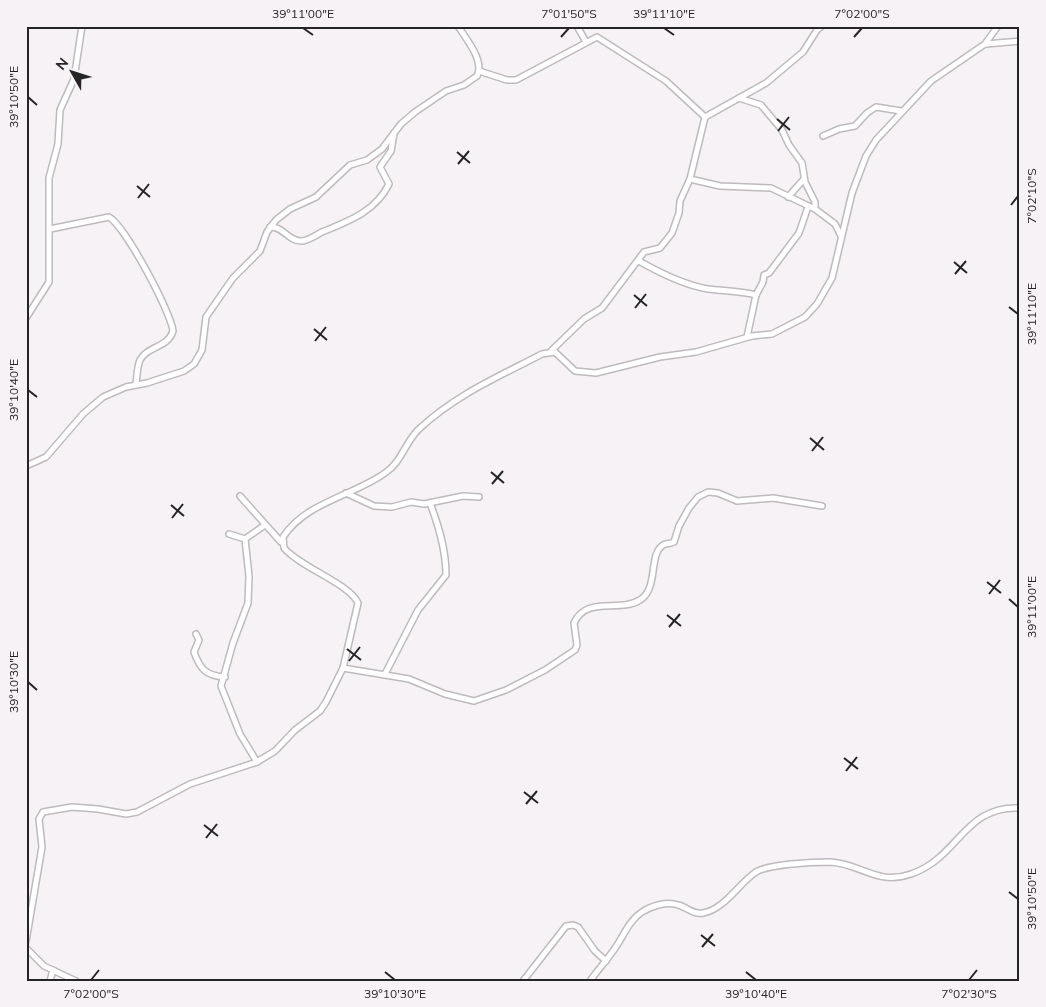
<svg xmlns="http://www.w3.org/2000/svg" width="1046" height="1007" viewBox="0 0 1046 1007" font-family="Mulish,sans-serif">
<rect width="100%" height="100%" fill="#f6f2f5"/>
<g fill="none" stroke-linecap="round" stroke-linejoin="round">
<!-- minor casing -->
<g stroke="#bebabd" stroke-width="8">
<g id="minor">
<path d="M577,26L586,42"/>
<path d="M986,44L1020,41"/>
<path d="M479,71L507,80H516L597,37L666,81L705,117"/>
<path d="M739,98L761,105L782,130L789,145L802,163L805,182L815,202V209"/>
<path d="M823,136L839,129L855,126L867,113L876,107L901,111"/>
<path d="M690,179L720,186L771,188L815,209L835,224L841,236"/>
<path d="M788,197L804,179"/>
<path d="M270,227C283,226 288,241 301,241C308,241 316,235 322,232C349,221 376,211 389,184L380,167L391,151L394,133"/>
<path d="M50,229L109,217C125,226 171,312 173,331C168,348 147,346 140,360C137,367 137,377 136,384"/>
<path d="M639,261C660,273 684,285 708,289C724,291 740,291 756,295"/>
<path d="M26,318L49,282V178L58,144L60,110L74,79L82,26"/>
<path d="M747,337L756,295L763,282L764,275L769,273L799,233L808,207"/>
<path d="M551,351L584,319L602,308L644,252L660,248L672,233L679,213L680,201L690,179L705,117L766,83L803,52L817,30L822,26"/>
<path d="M26,466L46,457L83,414L103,397L126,387L147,383L184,371L194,364L202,350L206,317L233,278L260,251L267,232L276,220L290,209L316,197L350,165L367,160L382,149L401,124L415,112L446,91L464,85L477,76C485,61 466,39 458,26"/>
<path d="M346,493L374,506L392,507L411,502L424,504L463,496L479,497"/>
<path d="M240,496L281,542"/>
<path d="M229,534L245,539L265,525"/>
<path d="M245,539L249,576L248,603L233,643L221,686L240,734L257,762"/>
<path d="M196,634L199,640L194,652C200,669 206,676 225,677"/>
<path d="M343,668L409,679L445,694L474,701L506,690L545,670L575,650L577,645L574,623C587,595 619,613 640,600C659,588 648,555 663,545C666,543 671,544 674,542L679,526L689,508L698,497L708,492L718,493L737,501L773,498L822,506"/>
<path d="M385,674L418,610L446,575C446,550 439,527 430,503"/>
<path d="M26,941L42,847L39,819L43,812L72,807L98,809L126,814L137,812L190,784L257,762L275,751L295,730L320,711L326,702L343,668L358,603C350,584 300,567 284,548L283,537C306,502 353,496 385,473C402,462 405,442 419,429C457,394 498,377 542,354L555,352L575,371L596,373L660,357L696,352L752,336L772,334L805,317L817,304L832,278L852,193L866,156L876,140L931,81L985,44L998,26"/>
<path d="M26,948L44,966L76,981"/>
<path d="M50,981L53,970"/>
<path d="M523,981L566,926L573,925L578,927L595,951L606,961"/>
<path d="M590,981C597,971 606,961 613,951C623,938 628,921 642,912C651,906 667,901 678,905C687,907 693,915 703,913C725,909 738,884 756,872C769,864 814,862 830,862C860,863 877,886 911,874C959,858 964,805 1020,808"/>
</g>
</g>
<!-- minor -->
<use href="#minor" stroke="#fff" stroke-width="5"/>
</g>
<!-- ticks -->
<path fill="none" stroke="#262526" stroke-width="2" d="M303,28L313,35M664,28L674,35M561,37L569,28M854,37L862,28M28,97L37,105M777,119L790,130M778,131L789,117M457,152L470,163M458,164L469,151M137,186L150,197M138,198L149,184M1011,205L1018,196M954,262L967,273M955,274L966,261M634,295L647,306M1009,307L1018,314M635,308L646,294M314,329L327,340M315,341L326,327M28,390L37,397M810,438L824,450M812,451L823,437M491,472L504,483M492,484L503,471M171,505L184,516M172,518L183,504M987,582L1001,593M989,594L1000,580M1009,599L1018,607M667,615L681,626M669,627L680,614M347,649L361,660M349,661L360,647M28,682L37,690M844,758L858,769M846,771L857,757M524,792L538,803M526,804L537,791M204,825L218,836M206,838L217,824M1009,892L1018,899M701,935L715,946M702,947L713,934M385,972L395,980M746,972L756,980M91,980L99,970M969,980L977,970"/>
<!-- border -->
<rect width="1046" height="1007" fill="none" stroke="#f6f2f5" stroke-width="55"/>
<!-- north arrow -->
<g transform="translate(72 72) rotate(309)" stroke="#f6f2f5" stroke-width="4" paint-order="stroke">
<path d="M0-4L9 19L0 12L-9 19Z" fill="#262526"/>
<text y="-8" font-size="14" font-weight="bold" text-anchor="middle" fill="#262526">N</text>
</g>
<rect x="28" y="28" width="990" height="952" fill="none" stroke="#262526" stroke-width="2"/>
<g font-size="12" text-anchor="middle" fill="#262526">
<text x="303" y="18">39°11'00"E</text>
<text x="569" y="18">7°01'50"S</text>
<text x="664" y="18">39°11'10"E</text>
<text x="862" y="18">7°02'00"S</text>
<text transform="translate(14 97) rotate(-90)" y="4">39°10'50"E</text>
<text transform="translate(1032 196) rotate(-90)" y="4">7°02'10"S</text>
<text transform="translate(1032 314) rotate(-90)" y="4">39°11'10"E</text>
<text transform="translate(14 390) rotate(-90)" y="4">39°10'40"E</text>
<text transform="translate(1032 607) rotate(-90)" y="4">39°11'00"E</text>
<text transform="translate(14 682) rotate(-90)" y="4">39°10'30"E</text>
<text transform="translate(1032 899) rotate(-90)" y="4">39°10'50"E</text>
<text x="91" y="998">7°02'00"S</text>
<text x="395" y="998">39°10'30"E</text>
<text x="756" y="998">39°10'40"E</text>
<text x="969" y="998">7°02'30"S</text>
</g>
</svg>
